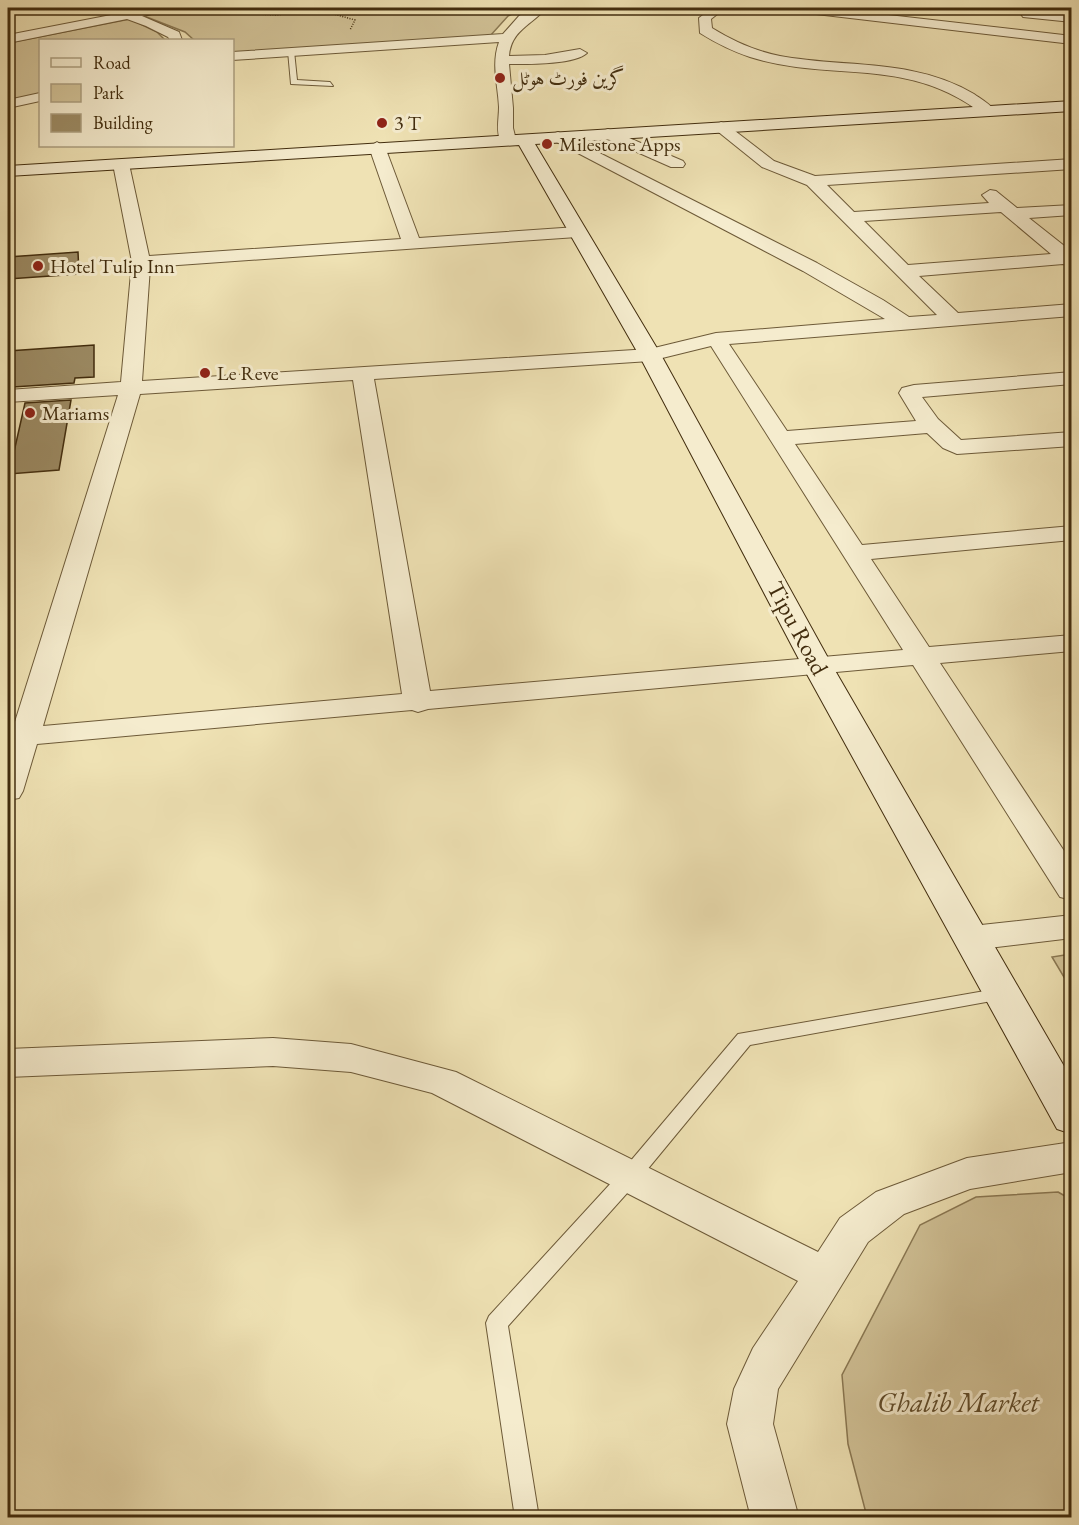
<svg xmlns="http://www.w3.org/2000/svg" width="1079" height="1525" viewBox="0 0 1079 1525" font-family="'EB Garamond',Amiri,serif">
<rect width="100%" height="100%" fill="#efe2b4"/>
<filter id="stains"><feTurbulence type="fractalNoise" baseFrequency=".00333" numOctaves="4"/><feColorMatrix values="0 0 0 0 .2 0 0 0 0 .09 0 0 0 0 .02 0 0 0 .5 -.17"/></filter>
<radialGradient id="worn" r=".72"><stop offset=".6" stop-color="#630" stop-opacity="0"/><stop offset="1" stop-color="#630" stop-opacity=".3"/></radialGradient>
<!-- green -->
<g fill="#d2c398" stroke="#8a7853" stroke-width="1.5">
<path d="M172,8H524L508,16L490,36L233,53L232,40H194L185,32L144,16Z"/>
<path d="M130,19L157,32L165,40H40V96L8,102V43Z"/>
<path d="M1071,954H1072L1071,989L1052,957Z"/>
<path d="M1058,1192L1072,1200L1071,1517H867L848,1444L842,1375L920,1225L976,1197Z"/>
</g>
<!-- building -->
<g fill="#9c8b64" stroke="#422d0e" stroke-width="1.5">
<path d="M78,252L79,274L8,279V257Z"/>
<path d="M94,345V377L75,378L74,383L13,387L14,378L8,379V351Z"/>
<path d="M71,400L59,470L9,474L25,403Z"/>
</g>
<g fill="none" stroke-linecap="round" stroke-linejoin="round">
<!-- lane casing -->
<g stroke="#6d5a38" stroke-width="2">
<g id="lane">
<path d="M291,49L294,51L297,80L330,82L333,86L291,84L288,51Z"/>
<path d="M1002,988L1008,990L1011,994L1008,998L750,1045L637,1182L508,1326L539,1518H515L486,1323L489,1316L623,1170L738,1034Z"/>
</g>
</g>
<!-- street casing -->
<g stroke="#6d5a38" stroke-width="2">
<g id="street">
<path d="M147,8H169L167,11L142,16L179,32L182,40H170L168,37L146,26L127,19L8,43V35Z"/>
<path d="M532,8H546C532,25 511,30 509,56L545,55L580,49L587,53C574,65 527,64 509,64L513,108V128L516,140L508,145L500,140C496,129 499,119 499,107C498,85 491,64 499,42L232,60V52L503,34L519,16Z"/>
<path d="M712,8H725L711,19L712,28C733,41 755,51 780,56C845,68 914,58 974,94C981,99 990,104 995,111L988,115L983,114C906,55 833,83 750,57C732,51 716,43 700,33L699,18Z"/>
<path d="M793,8H827L1072,36V44L799,12Z"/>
<path d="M1027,10L1072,14V22L1023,17L1021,14Z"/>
<path d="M40,93V101L8,108V100Z"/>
<path d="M721,122L726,124L774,161L815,176L1072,159V169L827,185L854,212L989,203L982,195L990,190L996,191L1017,208L1072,205V215L1029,218L1072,252V267L1063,264L919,276L958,313L1072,304V316L729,344L787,431L916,421L899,393L902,388L914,385L1072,372V384L922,397L938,419L961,440L1072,432V446L957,454L943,448L927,433L795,444L862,545L1072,526V540L871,559L929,647L1072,635V651L940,663L1072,863V900L1060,897L913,665L428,709L418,712L412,710L37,744L23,791L19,798L8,800V744L118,395L8,402V390L121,382L132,262L113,164L115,161H127L129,164L149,256L401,239L369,147L377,142L385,147L419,238L577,227L583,228L586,232L583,236L577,237L150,267L142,381L650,349L716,333L885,319L803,271L553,140L550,137L553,134L558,132L817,263L883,300L909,317L937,315L807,185L762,167L716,130L713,127ZM1001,212L1051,254L908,265L864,221ZM711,346L903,650L430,691L374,379L650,361ZM353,380L402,694L43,726L140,394Z"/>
<path d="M608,129L683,161L685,164L683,167H671L603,137L600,134L603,131Z"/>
<path d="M1072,915V938L972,950L960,946L955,938L960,930L972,926Z"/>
<path d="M273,1038L351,1044L456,1072L818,1252L840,1218L876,1192L967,1158L1072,1142V1172L970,1189L904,1214L868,1242L778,1389L773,1424L799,1518H751L727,1424L734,1389L753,1348L798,1281L432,1093L351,1072L273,1066L8,1077V1049Z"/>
</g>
</g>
<!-- secondary casing -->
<g stroke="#422d0e" stroke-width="2">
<g id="secondary">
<path d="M1054,8H1072V15L1056,11Z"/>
<path d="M1072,101V111L535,144L661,355L833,667L1072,1080V1134L1057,1129L803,667L639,355L519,145L8,176V166Z"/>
</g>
</g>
<!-- path -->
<g stroke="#422d0e" stroke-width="1.5" stroke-dasharray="1 1.5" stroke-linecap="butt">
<path d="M223,8L255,14L277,15L330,8"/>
<path d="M323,11L355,20L350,30"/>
</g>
<!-- lane -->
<use href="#lane" fill="#f5ecce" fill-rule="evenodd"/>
<!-- street -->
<use href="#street" fill="#f5ecce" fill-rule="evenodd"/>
<!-- secondary -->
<use href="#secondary" fill="#f5ecce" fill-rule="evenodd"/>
</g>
<!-- markers -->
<g fill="#8f2418" stroke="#f5ecce" stroke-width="2">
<circle cx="500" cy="78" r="6"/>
<circle cx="382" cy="123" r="6"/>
<circle cx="547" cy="144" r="6"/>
<circle cx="38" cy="266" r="6"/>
<circle cx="205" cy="373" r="6"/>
<circle cx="30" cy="413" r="6"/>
</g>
<g text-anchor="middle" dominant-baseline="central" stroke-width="6" stroke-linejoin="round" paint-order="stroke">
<!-- far-poi labels -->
<g font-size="20" fill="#422d0e" stroke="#f5ecce" text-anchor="start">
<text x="512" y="78">گرین فورٹ ہوٹل</text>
<text x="394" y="123">3 T</text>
<text x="559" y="144">Milestone Apps</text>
<text x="50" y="266">Hotel Tulip Inn</text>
<text x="217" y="373">Le Reve</text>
<text x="42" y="413">Mariams</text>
</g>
<!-- street labels -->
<g font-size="24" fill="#422d0e" stroke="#f5ecce">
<text transform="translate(798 628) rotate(62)">Tipu Road</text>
</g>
<!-- near-park labels -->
<g font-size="28" font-style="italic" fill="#5f4b2a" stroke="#f5ecce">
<text x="958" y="1402">Ghalib Market</text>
</g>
</g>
<!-- margin -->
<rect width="1079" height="1525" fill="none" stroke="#efe2b4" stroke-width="30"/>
<rect x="9" y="9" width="1061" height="1507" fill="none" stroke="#422d0e" stroke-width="3"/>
<rect x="15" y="15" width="1049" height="1495" fill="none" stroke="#422d0e" stroke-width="1.5"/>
<!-- legend -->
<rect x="39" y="39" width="195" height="108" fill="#f5ecce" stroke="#ada081" stroke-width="1.5"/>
<rect x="51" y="58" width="30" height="9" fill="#f5ecce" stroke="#ada081" stroke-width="1.5"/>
<text x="93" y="69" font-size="18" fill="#422d0e">Road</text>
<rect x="51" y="84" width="30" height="18" fill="#d2c398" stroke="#ada081" stroke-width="1.5"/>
<text x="93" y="99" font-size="18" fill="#422d0e">Park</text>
<rect x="51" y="114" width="30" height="18" fill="#9c8b64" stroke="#ada081" stroke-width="1.5"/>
<text x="93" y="129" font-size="18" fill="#422d0e">Building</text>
<rect width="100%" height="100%" filter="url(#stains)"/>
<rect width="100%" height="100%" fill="url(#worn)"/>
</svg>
